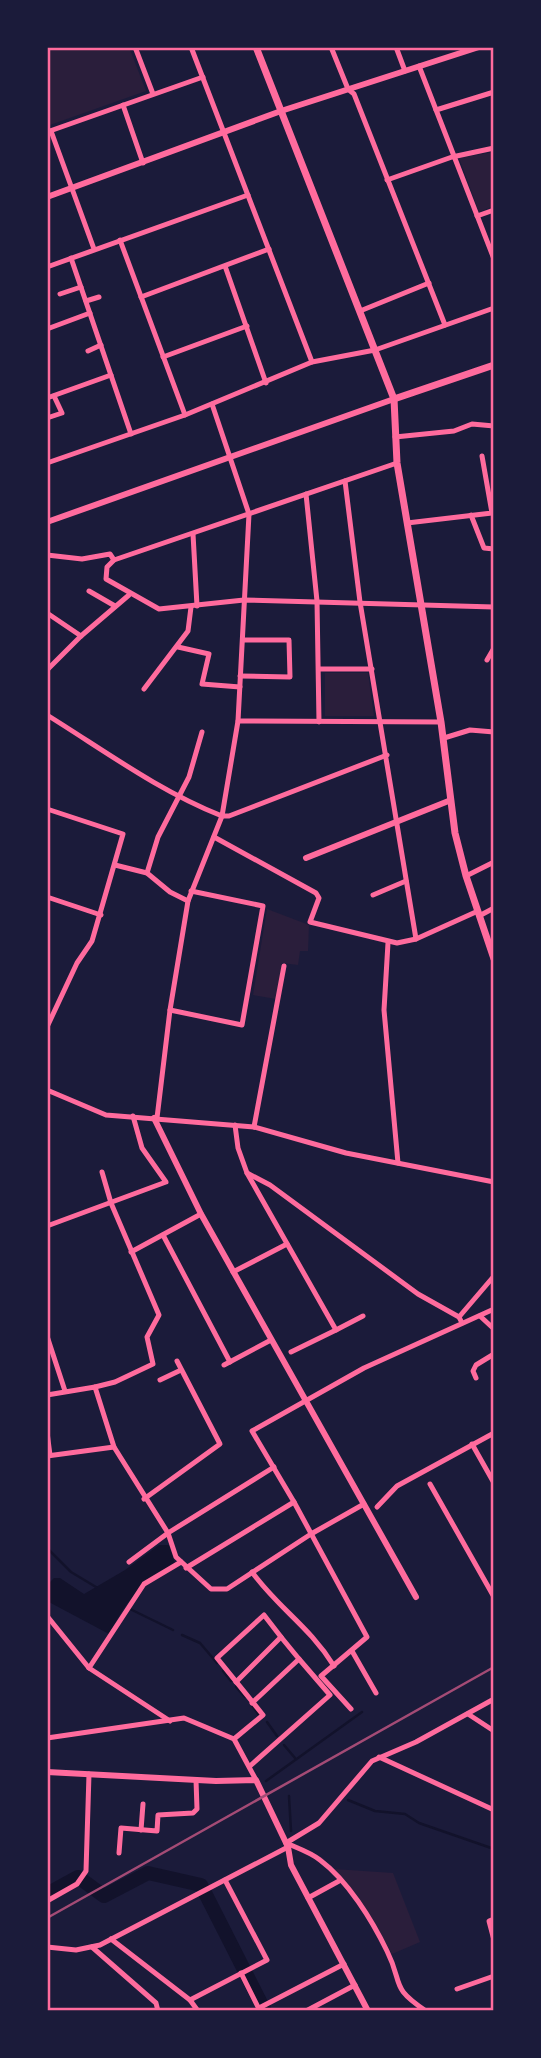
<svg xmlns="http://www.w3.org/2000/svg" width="541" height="2058" viewBox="0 0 541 2058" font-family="Commissioner,sans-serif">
<rect width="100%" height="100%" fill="#1b1b3a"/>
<!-- green -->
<g fill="#2a1e3b">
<path d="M47,47H129L146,91L47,126Z"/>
<path d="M494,152V206L479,212L459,158Z"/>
<path d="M325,673H368L374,716H325Z"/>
<path d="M267,909L309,925L308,951H300L298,965L282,963L276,999L253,995Z"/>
<path d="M334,1869L393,1873L420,1942L392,1954L370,1915Z"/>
</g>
<!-- water -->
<path fill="#12122b" d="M159,1545H169L175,1563C138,1586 130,1596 109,1634L47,1601V1585L54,1578H60L84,1594L125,1570Z"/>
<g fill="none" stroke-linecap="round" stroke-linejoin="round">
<!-- stream -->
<g stroke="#12122b" stroke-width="2.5">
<path d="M47,1548L71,1572L96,1587"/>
<path d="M130,1609L173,1630"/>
<path d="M182,1635L200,1643L217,1663"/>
<path d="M223,1671L231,1681"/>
<path d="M236,1687L245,1697"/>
<path d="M251,1704L259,1715"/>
<path d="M267,1722L277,1736"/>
<path d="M284,1745L295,1758"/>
<path d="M266,1781L362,1712"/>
<path d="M289,1796L291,1831"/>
<path d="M348,1800L375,1811L405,1814L419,1823L494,1849"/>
</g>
<!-- river -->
<path stroke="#12122b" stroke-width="14" d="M47,1894L78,1877L104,1896L148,1873L201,1885L265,2011"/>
<!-- minor -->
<g stroke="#ff6b9d" stroke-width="5">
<path d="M135,47L153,94"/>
<path d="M191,47L312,362"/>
<path d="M331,47L348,89L354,94L445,325"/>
<path d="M396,47L405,71"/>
<path d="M419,66L494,259"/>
<path d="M123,105L143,163"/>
<path d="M436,110L494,92"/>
<path d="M51,131L94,249"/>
<path d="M47,132L203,77"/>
<path d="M387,180L452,157L494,148"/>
<path d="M477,216L494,210"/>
<path d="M120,240L185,415"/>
<path d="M71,258L131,434"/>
<path d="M225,266L266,383"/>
<path d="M47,267L248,195"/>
<path d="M60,294L81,287"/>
<path d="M141,297L269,249"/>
<path d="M86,301L99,297"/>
<path d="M360,311L429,283"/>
<path d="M47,329L90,313"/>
<path d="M88,351L101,345"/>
<path d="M163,357L247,326"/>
<path d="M47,398L111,375"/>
<path d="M47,418L62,413L54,396"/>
<path d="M395,437L454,431L472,424L494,426"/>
<path d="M47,463L185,415L312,362L375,350L494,308"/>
<path d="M345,481L360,602L416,939"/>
<path d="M306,494L317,601L319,722"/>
<path d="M471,515L484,548L494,549"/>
<path d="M407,523L492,513L482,456"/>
<path d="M193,534L197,606"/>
<path d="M47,555L82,559L110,554L114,560L397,463"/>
<path d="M114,560L107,567L106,579L159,609L244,600L494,607"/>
<path d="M89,591L115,606"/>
<path d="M47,613L81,636"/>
<path d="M178,647L209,654L202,684L240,687"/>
<path d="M487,660L494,648"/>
<path d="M319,669H372"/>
<path d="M47,670L81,636L129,595"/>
<path d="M240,676L290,677L289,640H243"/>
<path d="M144,689L188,631L191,607"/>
<path d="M47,715C105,751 159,791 222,816H229L387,755"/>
<path d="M238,721L441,722"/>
<path d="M444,738L470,730L494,732"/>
<path d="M47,809L123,834L92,941L77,963L47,1027"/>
<path d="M214,837L316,893L319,898L310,922L397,943L416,939L478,911"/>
<path d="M115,865L147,873L170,892L188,901"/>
<path d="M147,873L158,837L189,777L202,732"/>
<path d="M466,876L494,862"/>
<path d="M373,895L406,881"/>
<path d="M47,897L101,915"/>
<path d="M479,916L494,908"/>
<path d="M388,943L384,1010L398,1163"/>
<path d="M170,1010L242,1025L263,906L191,891"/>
<path d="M47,1090L106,1115L254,1127L346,1153L494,1182"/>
<path d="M157,1118L170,1010L188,901L222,816L238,721L249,514L212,404"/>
<path d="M235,1125L238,1148L247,1173L336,1330L363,1316"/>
<path d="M254,1127L284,966"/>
<path d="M247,1173L270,1185L418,1294L459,1317L462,1323"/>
<path d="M47,1226L166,1182L142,1148L133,1116"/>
<path d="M163,1235L230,1362"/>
<path d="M131,1252L201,1214"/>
<path d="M233,1272L287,1244"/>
<path d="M480,1316L494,1329"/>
<path d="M459,1317L494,1276"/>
<path d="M47,1336L65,1391"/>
<path d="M291,1352L336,1330"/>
<path d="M224,1365L271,1340"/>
<path d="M476,1378L473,1371L476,1365L494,1354"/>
<path d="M160,1380L181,1370"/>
<path d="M95,1387L115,1382L153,1364L147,1337L159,1315L111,1203L102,1172"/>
<path d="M47,1395L95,1387L114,1447L168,1533L129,1562"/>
<path d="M47,1432L50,1455"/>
<path d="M472,1444L494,1483"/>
<path d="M47,1456L114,1447"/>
<path d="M274,1467L168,1533L176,1557L211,1589H227L311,1534L364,1504"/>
<path d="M430,1484L494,1597"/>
<path d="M144,1499L220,1444L177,1361"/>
<path d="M294,1502L252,1431L364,1368L494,1309"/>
<path d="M377,1507L397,1486L494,1433"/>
<path d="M186,1568L294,1502L367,1637L321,1676L351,1709"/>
<path d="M252,1572C278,1608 309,1626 334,1666"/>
<path d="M47,1616L89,1668L170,1721"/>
<path d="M352,1651L376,1693"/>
<path d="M89,1668L144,1584L181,1562"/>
<path d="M236,1682L281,1637L299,1659L252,1703"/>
<path d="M468,1714L494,1731"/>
<path d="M47,1738L184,1718L234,1739L256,1780"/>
<path d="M234,1739L263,1715L217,1658L264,1615L281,1637"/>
<path d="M379,1757L494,1810"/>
<path d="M250,1766L330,1695L299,1659"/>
<path d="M141,1830L143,1804"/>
<path d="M286,1843L319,1823L372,1761L416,1742L494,1699"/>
<path d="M286,1843C297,1848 310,1852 320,1860C348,1881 372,1920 387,1951C404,1985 389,1986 426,2011"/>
<path d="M119,1853L121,1828L157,1831L158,1815L193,1813L197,1809L196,1780"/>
<path d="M308,1898L339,1881"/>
<path d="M47,1901L77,1884L86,1871L89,1774"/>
<path d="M494,1919L489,1921L494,1940"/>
<path d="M111,1939L190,2000"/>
<path d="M47,1947L76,1950L100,1945L288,1847"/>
<path d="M92,1947L156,2003L158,2011"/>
<path d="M241,1973L260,2011"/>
<path d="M457,1989L494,1976"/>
<path d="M259,2008L344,1964"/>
<path d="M198,2011L190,2000L267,1960L225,1880"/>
<path d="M306,2011L355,1985"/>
</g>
<!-- tertiary -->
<g stroke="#ff6b9d" stroke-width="6">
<path d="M47,197L281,111L479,47"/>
<path d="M47,522L394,399"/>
<path d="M306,858L451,800"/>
<path d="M154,1118L201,1214L416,1597"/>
<path d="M47,1772L216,1781L256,1780L288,1847L291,1865L368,2011"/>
</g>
<!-- secondary -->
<g stroke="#ff6b9d" stroke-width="7">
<path d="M256,47L394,399L397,463L441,722L455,833L466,876L494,959"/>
<path d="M394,399L494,365"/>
</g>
<!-- rail -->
<path stroke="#a44b75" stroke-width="2.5" d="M47,1918L494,1667"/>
</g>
<!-- border -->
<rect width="541" height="2058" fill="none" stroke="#1b1b3a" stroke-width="98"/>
<rect x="49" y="49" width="443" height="1960" fill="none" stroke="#ff6b9d" stroke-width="2.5"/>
</svg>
